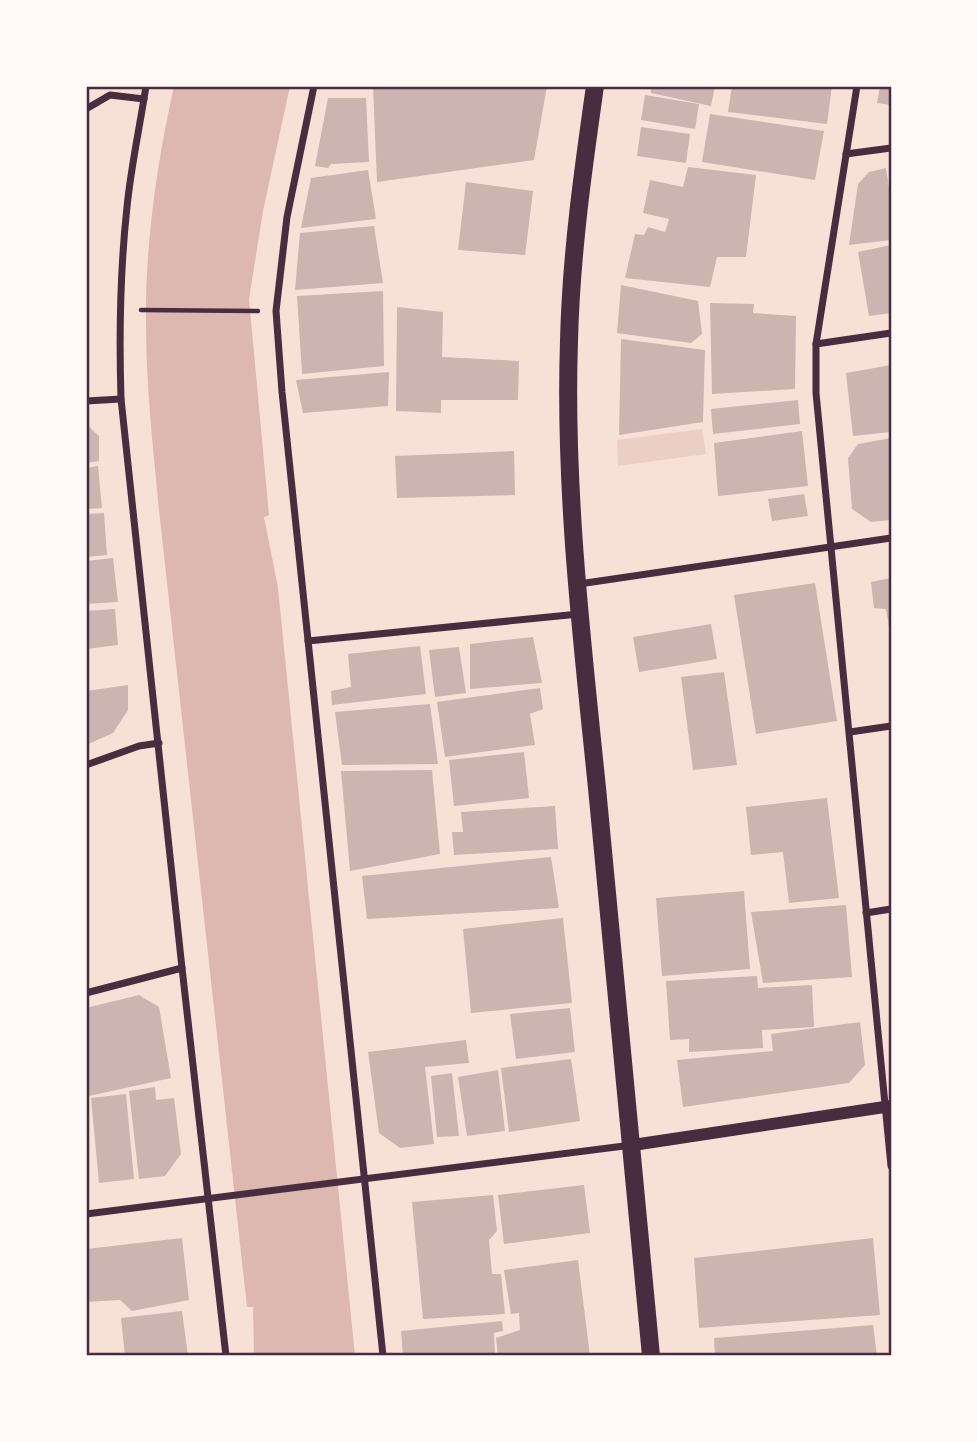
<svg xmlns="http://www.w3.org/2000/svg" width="977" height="1442" viewBox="0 0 977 1442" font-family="'PT Sans',sans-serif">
<rect width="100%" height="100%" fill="#f7e1d7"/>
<!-- green -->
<path fill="#ebcfc5" d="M702,429L706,454L618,466L617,440Z"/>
<!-- water -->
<path fill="#dcb8b0" d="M174,86H290L263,211L249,299L269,515L264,517L278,588L355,1356H254L253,1307H247L159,510C153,448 146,386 146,323C145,244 157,163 174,86Z"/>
<!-- building -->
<g fill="#ccb4b1">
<path d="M373,86H547L534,160L377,182Z"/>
<path d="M651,86H715L711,106L651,93Z"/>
<path d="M732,86H832L827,124L728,112Z"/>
<path d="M880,86H891V105L877,103Z"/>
<path d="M645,95L699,104L695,129L641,120Z"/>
<path d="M328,98H366L369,162L331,164L328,168L315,166Z"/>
<path d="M710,114L824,131L815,180L702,162Z"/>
<path d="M641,127L690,134L686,163L637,156Z"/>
<path d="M688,167L756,175L746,257H717L710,287L625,278L635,234L644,235L648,227L665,232L669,219L643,213L650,180L683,187Z"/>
<path d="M886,168L891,201V240L849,245L858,184L869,172Z"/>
<path d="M368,170L376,219L301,228L311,178Z"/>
<path d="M466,182L533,191L525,255L458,250Z"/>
<path d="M374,226L383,283L295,290L300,233Z"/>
<path d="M891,245V313L869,316L858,252Z"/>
<path d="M621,285L698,301L702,334L691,343L617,333Z"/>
<path d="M383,291L384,366L302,374L297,296Z"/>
<path d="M710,303L754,304L753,313L796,316L795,389L712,394Z"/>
<path d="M397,307L443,312L442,357L519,361L518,400H441V413L396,411Z"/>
<path d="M621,339L705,350L703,422L619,435Z"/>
<path d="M891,365V432L853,436L846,373Z"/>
<path d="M389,372L388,406L303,413L296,380Z"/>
<path d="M798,400L800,424L713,434L711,409Z"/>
<path d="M86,424L99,436V461L86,463Z"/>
<path d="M802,431L808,486L718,496L714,443Z"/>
<path d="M891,438V520L871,522L852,509L848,458L858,444Z"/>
<path d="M514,451L515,495L397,498L395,456Z"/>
<path d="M98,466L102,508L86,509V468Z"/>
<path d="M804,494L808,516L772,521L768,499Z"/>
<path d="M104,513L107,555L86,557V514Z"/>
<path d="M113,558L118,602L86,604V561Z"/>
<path d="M891,578V633H890L886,609L874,608L871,582Z"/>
<path d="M815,583L837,721L756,734L734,595Z"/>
<path d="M115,609L118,645L86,649V611Z"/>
<path d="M711,624L717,659L639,672L633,637Z"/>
<path d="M533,637L542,683L470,689V644Z"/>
<path d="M420,646L426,694L332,705L331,691L351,687L348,654Z"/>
<path d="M459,647L466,693L435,697L429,650Z"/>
<path d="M724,672L737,765L693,770L681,677Z"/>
<path d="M128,685V710L113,733L86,745V691Z"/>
<path d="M540,688L543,709L530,714L535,745L445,757L437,702Z"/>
<path d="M430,704L438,764L342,765L335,712Z"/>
<path d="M524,752L529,798L454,806L449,760Z"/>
<path d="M432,770L440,854L350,871L341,771Z"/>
<path d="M827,798L839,898L789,903L783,852L751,855L746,807Z"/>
<path d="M555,806L558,849L454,855L452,832H463L461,812Z"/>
<path d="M551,857L559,908L367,919L362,876Z"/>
<path d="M744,891L750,969L662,976L656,898Z"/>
<path d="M846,905L852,977L763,983L751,912Z"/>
<path d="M563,918L572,1003L471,1013L463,929Z"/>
<path d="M757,976L758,988L812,985L814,1027L762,1030L763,1048L689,1052V1039L670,1040L666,981Z"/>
<path d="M139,995L159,1007L171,1078L89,1096L86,1071V1008Z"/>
<path d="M570,1008L575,1052L516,1059L510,1014Z"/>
<path d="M860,1022L865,1065L849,1083L683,1107L677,1060L773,1051L771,1034Z"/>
<path d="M466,1040L469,1063L425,1067L434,1144L400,1148L379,1133L368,1052Z"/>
<path d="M571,1059L580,1121L509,1132L501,1068Z"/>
<path d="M498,1070L505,1131L467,1136L458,1077Z"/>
<path d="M452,1073L459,1136L437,1137L431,1076Z"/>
<path d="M155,1087L156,1100L174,1098L181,1154L165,1176L139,1179L129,1091Z"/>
<path d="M126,1094L134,1179L99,1183L91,1098Z"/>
<path d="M584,1185L590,1233L504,1244L498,1195Z"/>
<path d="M493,1195L497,1231L489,1240L492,1274H501L505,1314L423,1319L412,1202Z"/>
<path d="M182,1238L189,1300L132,1311L120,1300L86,1302V1249Z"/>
<path d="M873,1238L880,1315L699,1328L694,1258Z"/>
<path d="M578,1260L590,1356H498L496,1338L520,1330L519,1313L511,1314L504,1270Z"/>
<path d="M182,1311L188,1356H125L121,1318Z"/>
<path d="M502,1321L503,1331L494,1333L495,1356H403L401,1331Z"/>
<path d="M873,1325L877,1356H715L714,1338Z"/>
</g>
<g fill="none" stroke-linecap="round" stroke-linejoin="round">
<!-- path -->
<path stroke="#4a2c40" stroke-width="4.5" d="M141,310L258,311"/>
<!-- minor -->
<g stroke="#4a2c40" stroke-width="7">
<path d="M146,86C140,126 131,166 127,207C120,271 119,335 121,399L182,968L226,1356"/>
<path d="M314,86L287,217L276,311L282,392L383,1356"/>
<path d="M857,86L816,344V393L891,1166"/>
<path d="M86,109L110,95L144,99"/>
<path d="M846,154L891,148"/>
<path d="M816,344L891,333"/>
<path d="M86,401L121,399"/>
<path d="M579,584L891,538"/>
<path d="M308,641L579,614"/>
<path d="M850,732L891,726"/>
<path d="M86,765L139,746L159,743"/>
<path d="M866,913L891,909"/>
<path d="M86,993L182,968"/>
<path d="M86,1214L632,1145"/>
</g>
<!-- tertiary -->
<path stroke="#4a2c40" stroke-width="12" d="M633,1145L891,1106"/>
<!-- primary -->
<path stroke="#4a2c40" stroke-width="18" d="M595,86C583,170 571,255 569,341C564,490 582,640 597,788C615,978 634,1167 651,1356"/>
</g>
<!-- border -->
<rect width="977" height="1442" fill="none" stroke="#fffaf5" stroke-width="175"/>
<rect x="88" y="88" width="802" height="1266" fill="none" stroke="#4a2c40" stroke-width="2.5"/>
</svg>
